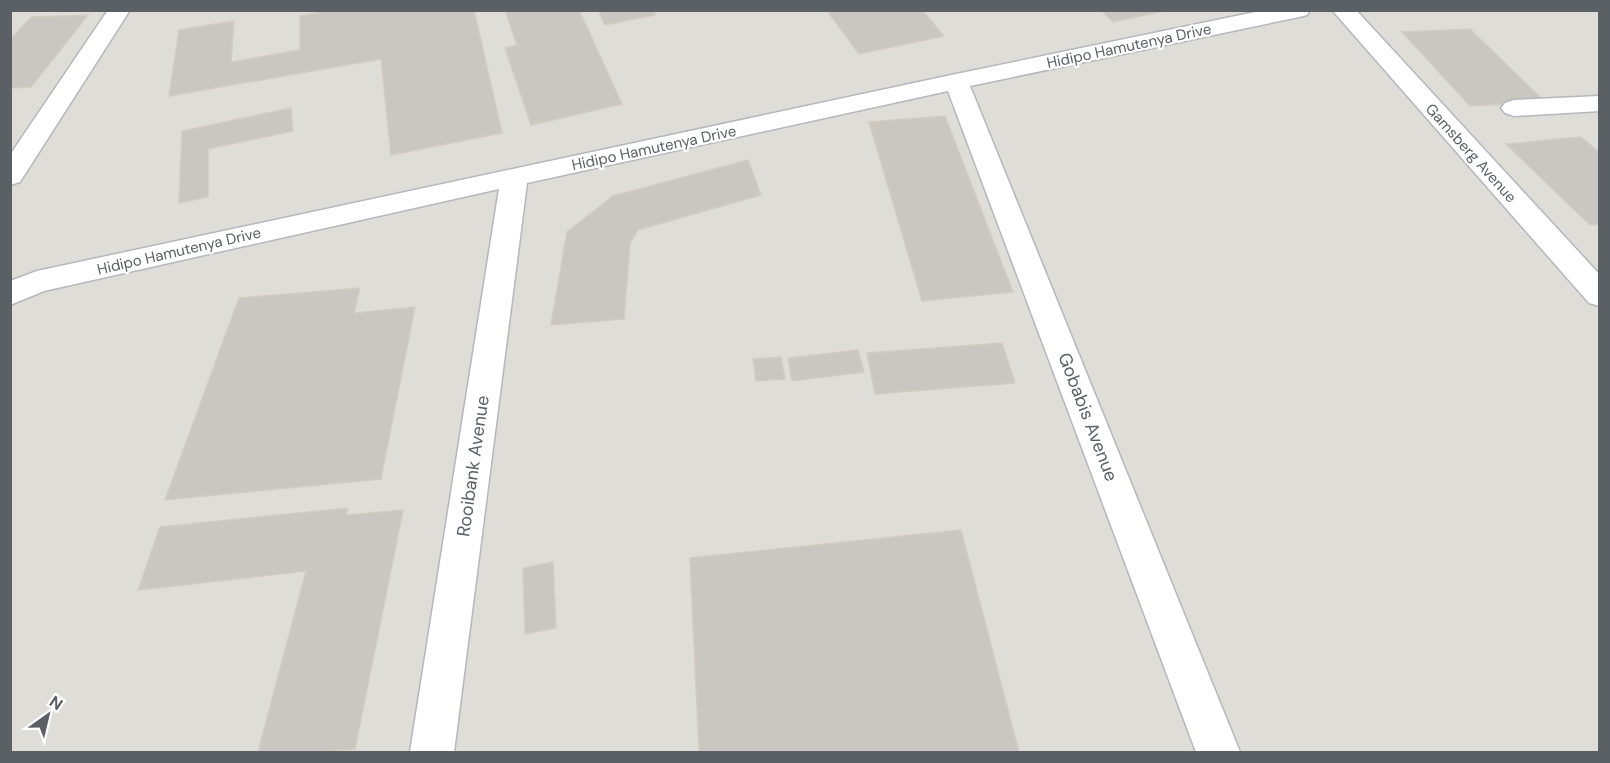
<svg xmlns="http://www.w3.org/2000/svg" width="1610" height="763" viewBox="0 0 1610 763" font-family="'DM Sans',sans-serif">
<rect width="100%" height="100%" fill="#efebe3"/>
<!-- industrial -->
<rect fill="#dfddd8" x="11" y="11" width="1588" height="741"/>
<!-- building -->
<g fill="#cac6c0" stroke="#d4ccc1" stroke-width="1.5">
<path d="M333,10H474L502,133L391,155L381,59L169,96L179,30L234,21L231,62L300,50V16Z"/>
<path d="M505,10H579L622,104L531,125L505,48L517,45Z"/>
<path d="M598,10H653L655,15L605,25Z"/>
<path d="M922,10L944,36L859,54L828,12Z"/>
<path d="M1101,10H1168L1113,22Z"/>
<path d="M88,15L31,87L10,88V40L31,17Z"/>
<path d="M1470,29L1545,102L1470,106L1402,32Z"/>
<path d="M291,108L293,131L208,149V197L179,203L182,131Z"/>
<path d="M945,116L1013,292L922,301L869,122Z"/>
<path d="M1581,137L1600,153V224L1590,225L1506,144Z"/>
<path d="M748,160L761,195L638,230L630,243L624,319L551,325L567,232L613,196Z"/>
<path d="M360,288L354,313L415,307L381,479L165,500L239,298Z"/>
<path d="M1002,343L1015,383L875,394L867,353Z"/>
<path d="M858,350L864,372L792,381L788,358Z"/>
<path d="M781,357L785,379L756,381L753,359Z"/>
<path d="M348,508L346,515L403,510L355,749L322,752H258L306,571L138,590L160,527Z"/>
<path d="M961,530L1019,752H699L690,558Z"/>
<path d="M553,562L556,628L525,634L523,568Z"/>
</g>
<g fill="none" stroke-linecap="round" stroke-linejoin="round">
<!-- minor casing -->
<g stroke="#b4b7bb" stroke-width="3">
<g id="minor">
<path d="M108,10H130L20,182L10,185V155Z"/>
<path d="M1265,10H1310L1307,15L1299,17L970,86L1240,752H1196L948,91L527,183L454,752H410L499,189L44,291L10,305V281L37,271L956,74Z"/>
<path d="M1332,10H1356L1600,275V306L1589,303Z"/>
<path d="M1600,96V111L1514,116L1505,113L1501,108L1505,103L1514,100Z"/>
</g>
</g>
<!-- minor -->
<use href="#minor" fill="#fff" fill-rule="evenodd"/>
</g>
<g text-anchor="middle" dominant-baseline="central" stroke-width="4.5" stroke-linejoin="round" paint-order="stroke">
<!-- far-street labels -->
<g font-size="15" fill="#5b6065" stroke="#fff">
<text transform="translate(1129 46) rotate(-12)">Hidipo Hamutenya Drive</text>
<text transform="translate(654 148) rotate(-12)">Hidipo Hamutenya Drive</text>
<text transform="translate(1471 153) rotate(48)">Gamsberg Avenue</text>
<text transform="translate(179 251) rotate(-13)">Hidipo Hamutenya Drive</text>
</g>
<!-- street labels -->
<g font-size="18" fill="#5b6065" stroke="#fff">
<text transform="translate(1088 417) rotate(69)">Gobabis Avenue</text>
<text transform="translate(473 466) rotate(-82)">Rooibank Avenue</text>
</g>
</g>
<!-- border -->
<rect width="1610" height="763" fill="none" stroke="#5b6065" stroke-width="24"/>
<!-- north arrow -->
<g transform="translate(48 715) rotate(34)" stroke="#ffffff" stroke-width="4.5" paint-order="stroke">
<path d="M0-4.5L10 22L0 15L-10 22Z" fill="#5b6065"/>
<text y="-9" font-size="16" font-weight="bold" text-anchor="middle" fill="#5b6065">N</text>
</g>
</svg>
